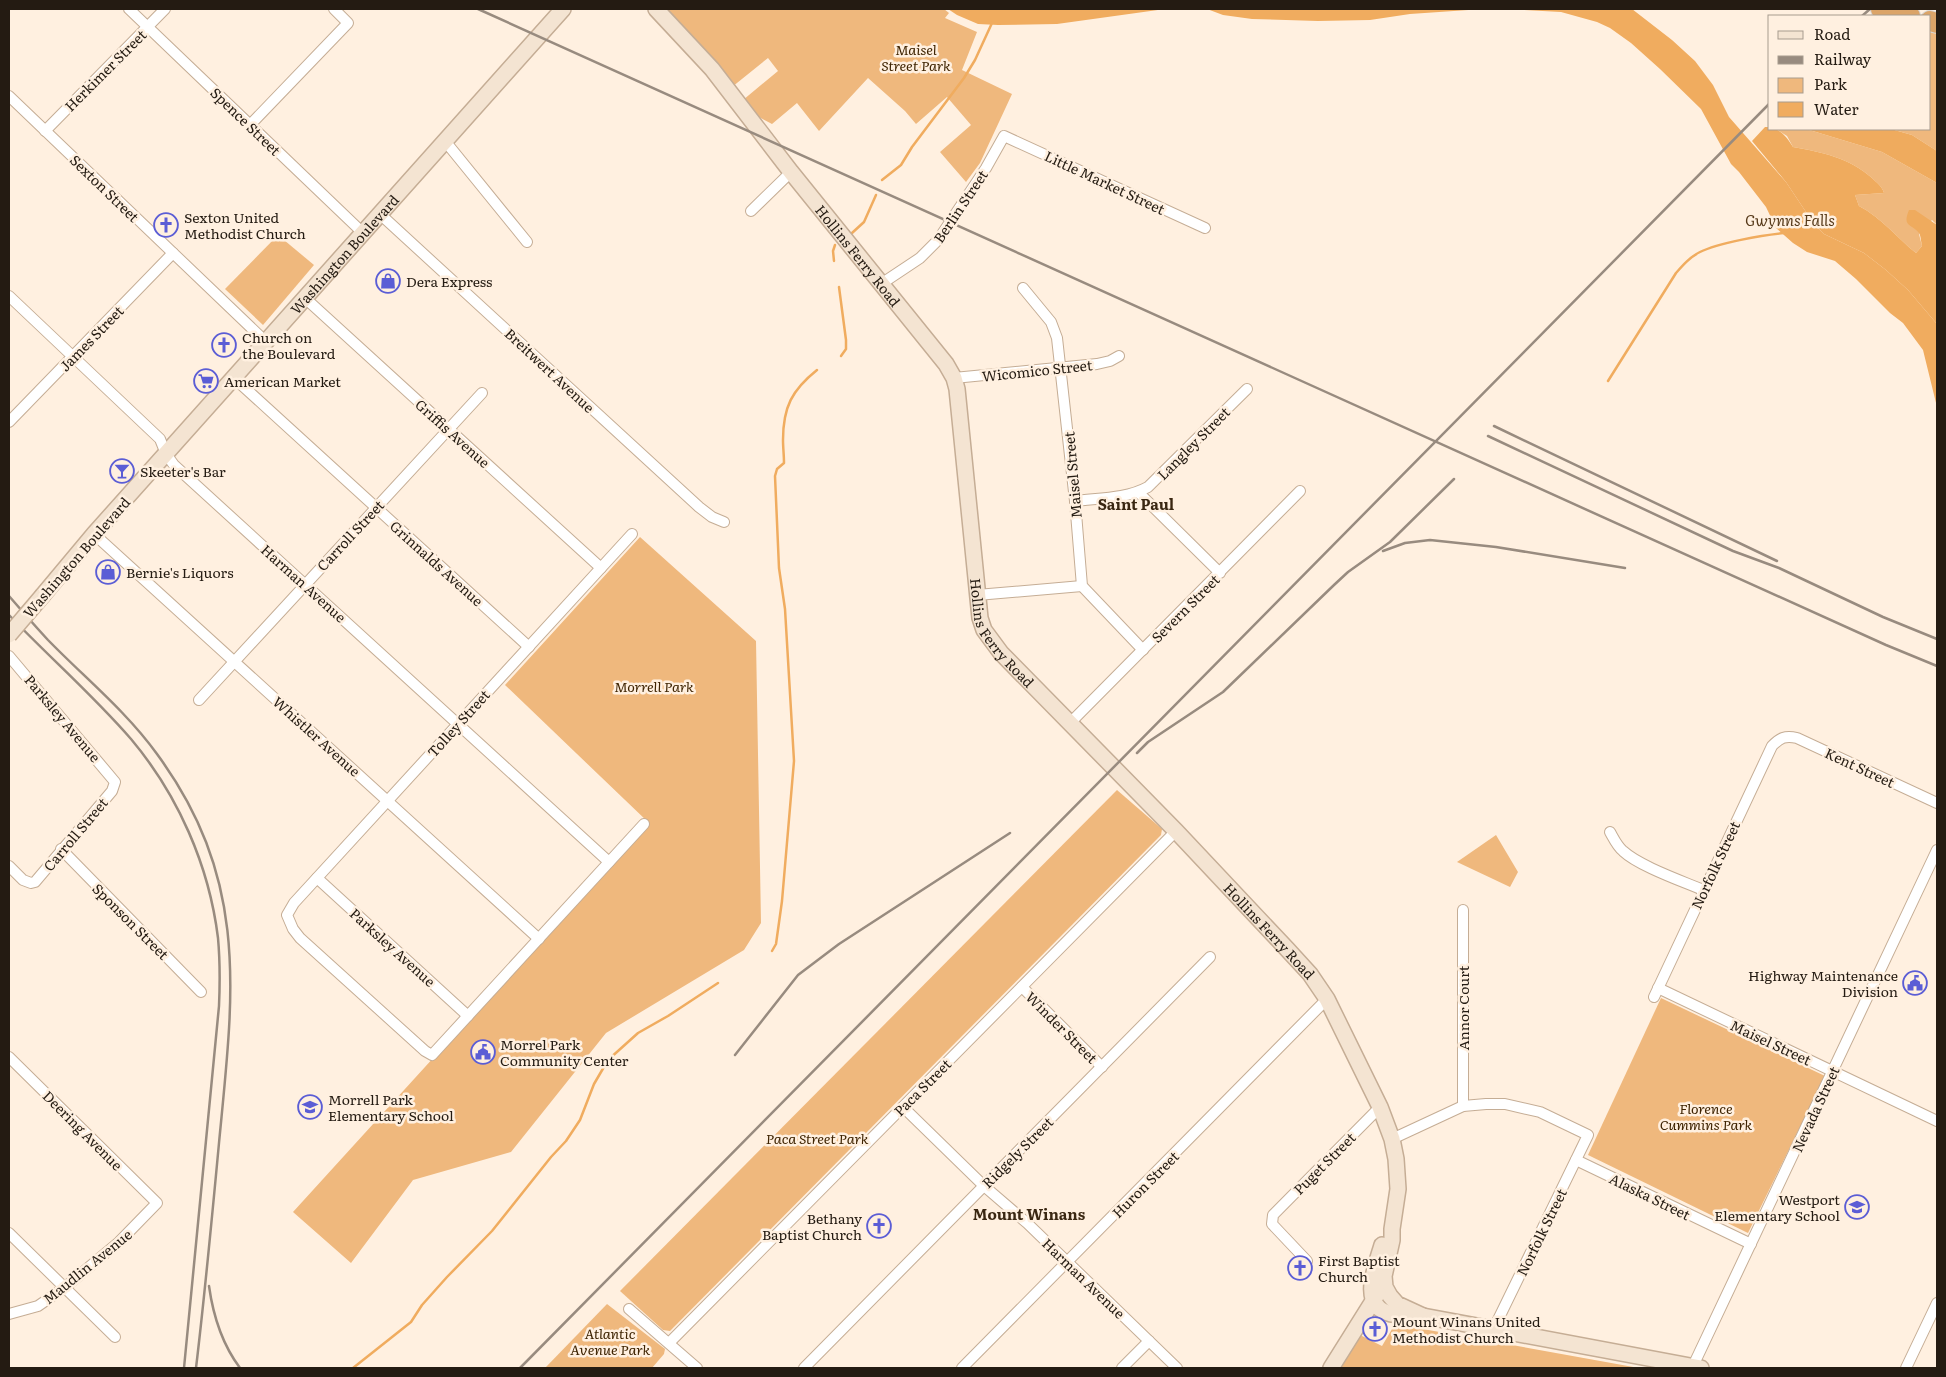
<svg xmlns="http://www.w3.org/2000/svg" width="1946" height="1377" viewBox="0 0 1946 1377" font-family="Literata,serif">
<rect width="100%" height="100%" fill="#fff0e0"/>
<!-- green -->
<g fill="#efb87d">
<path d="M663,9H944L949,13L945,18L977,32L962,70L1012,94L980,163L966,182L940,152L971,125L947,97L916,124L905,111L868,78L819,131L797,103L772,124L755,115L743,100L778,71L768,58L732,87L695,39Z"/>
<path d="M1930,32L1937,33V151L1912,135L1891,129H1930Z"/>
<path d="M1776,129H1806L1882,152L1937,183V225L1932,220L1919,234L1922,246L1916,253C1896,237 1882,218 1859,206L1855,195L1884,193C1882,186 1877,183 1872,178C1850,158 1822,152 1793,147L1787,136Z"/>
<path d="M278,235L314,265L263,325L225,289Z"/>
<path d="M640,537L756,641L761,923L744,950L606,1033L511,1152L413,1180L351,1263L293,1212L648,822L505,685Z"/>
<path d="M1117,790L1162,829L1161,835L670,1331L663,1330L620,1291Z"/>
<path d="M1496,835L1518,872L1510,887L1457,862Z"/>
<path d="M1661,998L1825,1076L1748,1233L1588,1155Z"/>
<path d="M607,1304L665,1349L664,1354L652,1368H545Z"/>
<path d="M1395,1324L1639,1368H1338L1358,1334L1382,1346Z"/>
</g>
<!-- forest -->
<g fill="#efab5e">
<path d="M1765,127C1777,126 1786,135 1793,147C1822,152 1850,158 1872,178C1877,183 1882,186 1884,193L1855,195L1859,206C1882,218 1896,237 1916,253L1922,246C1921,242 1921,236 1919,233C1911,223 1902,227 1909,210H1915L1937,225V324L1908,290L1886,270L1864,253L1824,234L1814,224L1786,182L1752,141Z"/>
<path d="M1806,129H1891L1912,135L1937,151V183L1882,152Z"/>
</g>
<!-- water -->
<g fill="#f0ac5f">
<path d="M948,9H1165L1057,24L998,25L978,24L957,15Z"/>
<path d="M1207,9H1483L1410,14L1370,20L1318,21L1252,19L1223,15Z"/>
<path d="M1507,9H1632L1672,40L1695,61L1713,85L1729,117L1786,182L1814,224L1824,234L1864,253L1886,270L1908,290L1937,324V407L1923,350L1903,323L1890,313L1856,279L1835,261L1807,252L1793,243L1776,228L1766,207L1739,172L1731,164L1701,109L1660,69L1631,43L1610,28L1597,22L1561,12Z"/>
</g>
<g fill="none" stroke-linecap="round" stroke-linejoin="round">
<!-- stream -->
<g stroke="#f0ac5f" stroke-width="2.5">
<path d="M882,180L901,165L912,147L964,78L975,60L992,23"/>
<path d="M852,233L864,222L876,195"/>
<path d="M834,261L833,251L835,245"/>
<path d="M839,287L846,340V349L841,356"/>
<path d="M1608,381L1676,273C1683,265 1690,257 1700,252C1718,243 1763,235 1784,233"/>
<path d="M772,951L776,944L782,901L794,761L785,609L779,568L775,476L777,469L784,463C784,455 783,448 783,440C783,407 792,390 817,370"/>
<path d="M353,1368L411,1322L422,1305L447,1277L492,1231L551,1157L566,1141L580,1120L594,1084L608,1060L638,1033L668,1016L718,983"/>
</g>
<!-- street casing -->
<g stroke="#c5ad95" stroke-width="12">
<g id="street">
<path d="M129,9L363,233"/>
<path d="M9,96L266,342"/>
<path d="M250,125L348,23L334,9"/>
<path d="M45,131L165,9"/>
<path d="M445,141L527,242"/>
<path d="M751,211L791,172"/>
<path d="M380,214L699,507L712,517L724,522"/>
<path d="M881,284L920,258L938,240L986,168L1004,136L1205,228"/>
<path d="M1023,288L1051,322L1057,338L1075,501L1082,586L1143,650"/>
<path d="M9,296L160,439L166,454L174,465L609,862"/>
<path d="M305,298L601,568"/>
<path d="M234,378L529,647"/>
<path d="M954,378L1097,364L1110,361L1119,356"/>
<path d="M9,422L173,253"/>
<path d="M1138,492L1220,573"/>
<path d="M1075,501C1100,498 1126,499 1148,487L1247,389"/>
<path d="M94,534L539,939"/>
<path d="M632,534L294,903L287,915L293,929L300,938L425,1051L432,1055L644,824"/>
<path d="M977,595L1082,586"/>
<path d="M9,656L115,782L112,791L35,882L31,883L23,880L9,866"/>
<path d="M199,700L482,393"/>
<path d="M1070,723L1300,491"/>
<path d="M1610,832C1614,839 1617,846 1623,851C1639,866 1682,881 1703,890"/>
<path d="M61,849L201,992"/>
<path d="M317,878L468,1016"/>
<path d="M1463,910V1106"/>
<path d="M1022,987L1102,1067"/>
<path d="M1658,988L1937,1121"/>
<path d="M1654,997L1772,746C1780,738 1785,735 1797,738L1937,803"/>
<path d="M9,1057L157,1203L119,1242L64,1288L38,1306L9,1314"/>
<path d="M903,1107L984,1186L1027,1223L1177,1368"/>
<path d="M1392,1139L1463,1106L1486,1104H1505L1540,1112L1588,1135L1494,1328"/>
<path d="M1576,1160L1751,1244"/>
<path d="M9,1233L115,1337"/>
<path d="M1307,1261L1272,1224L1273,1215L1380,1107"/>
<path d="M629,1309L697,1368"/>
<path d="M669,1343L1176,831"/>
<path d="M1693,1366L1937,850"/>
<path d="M804,1368L1210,957"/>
<path d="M962,1368L1327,999"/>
<path d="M1122,1368L1149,1341"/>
<path d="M1906,1368L1937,1303"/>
</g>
</g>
<!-- secondary casing -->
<g stroke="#c5ad95" stroke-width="18">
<g id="secondary">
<path id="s1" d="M656,9L712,69L791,172L946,364L954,378L957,389L980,618L984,630L1001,653L1176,831L1287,949L1310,974L1327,999L1380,1107L1392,1139L1396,1159L1398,1189L1392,1229V1240L1384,1276L1385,1287L1390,1296L1397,1304L1423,1316"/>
<path id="s2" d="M43,595L94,534L563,9"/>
<path d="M1382,1245C1376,1266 1358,1306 1391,1314C1401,1316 1413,1315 1423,1316L1701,1368"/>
<path d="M1331,1368L1378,1293"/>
</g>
</g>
<!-- highway casing -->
<g stroke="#d8d6d4" stroke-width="22">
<g id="highway">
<path d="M1881,9L1910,16"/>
<path d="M1930,21L1937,23"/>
</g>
</g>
<!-- street -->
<use href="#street" stroke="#fff" stroke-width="10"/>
<!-- secondary -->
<use href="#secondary" stroke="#f4e4d2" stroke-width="15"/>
<!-- highway -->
<use href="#highway" stroke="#dba468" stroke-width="20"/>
<!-- rail -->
<g stroke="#988b7f" stroke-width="2.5">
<path d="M478,9L1886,645L1937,666"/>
<path d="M1862,16L1870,9"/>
<path d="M1494,426L1777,561"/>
<path d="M1488,436L1733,551L1779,568L1883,617L1937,639"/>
<path d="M1383,551L1405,543L1430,540L1496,547L1625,568"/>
<path d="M9,596C22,611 35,626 48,640C85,678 126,711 157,754C251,882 233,996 219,1143C212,1218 205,1293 196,1368"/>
<path d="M9,615C49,657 93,695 131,739C178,795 209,865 218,938C220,960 220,983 219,1006L184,1368"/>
<path d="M1137,753L1148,742L1223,692L1334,585L1348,572L1390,542L1454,479"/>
<path d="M735,1055L798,975L839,944L1010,833"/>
<path d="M209,1286C213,1315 222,1344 240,1368"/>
<path d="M520,1368L1770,103"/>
</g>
<!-- secondary-bridge casing -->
<g stroke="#c5ad95" stroke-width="18" stroke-linecap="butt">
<path id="secondary-bridge" d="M9,635L43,595"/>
</g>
<!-- secondary-bridge -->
<use href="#secondary-bridge" stroke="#f4e4d2" stroke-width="15"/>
</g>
<!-- icons -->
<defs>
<g id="church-ring" transform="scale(1.25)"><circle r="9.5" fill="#fff0e0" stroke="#5b5dd5" stroke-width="1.5"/><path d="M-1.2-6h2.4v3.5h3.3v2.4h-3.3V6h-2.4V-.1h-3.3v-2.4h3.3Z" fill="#5b5dd5"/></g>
<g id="shop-ring" transform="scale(1.25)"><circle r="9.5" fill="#fff0e0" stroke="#5b5dd5" stroke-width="1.5"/><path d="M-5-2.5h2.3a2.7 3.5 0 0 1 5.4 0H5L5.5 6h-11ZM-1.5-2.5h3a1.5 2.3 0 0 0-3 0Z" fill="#5b5dd5"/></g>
<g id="supermarket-ring" transform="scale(1.25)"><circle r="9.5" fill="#fff0e0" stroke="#5b5dd5" stroke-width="1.5"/><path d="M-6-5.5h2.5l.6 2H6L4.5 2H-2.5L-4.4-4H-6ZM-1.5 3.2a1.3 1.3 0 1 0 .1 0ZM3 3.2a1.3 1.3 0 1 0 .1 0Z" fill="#5b5dd5"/></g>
<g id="bar-ring" transform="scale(1.25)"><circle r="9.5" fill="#fff0e0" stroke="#5b5dd5" stroke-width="1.5"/><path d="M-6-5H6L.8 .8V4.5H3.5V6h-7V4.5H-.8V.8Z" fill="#5b5dd5"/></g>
<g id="civic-ring" transform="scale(1.25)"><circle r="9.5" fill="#fff0e0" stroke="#5b5dd5" stroke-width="1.5"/><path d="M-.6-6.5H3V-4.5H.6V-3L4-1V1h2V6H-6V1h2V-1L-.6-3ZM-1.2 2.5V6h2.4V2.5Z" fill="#5b5dd5"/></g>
<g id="school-ring" transform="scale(1.25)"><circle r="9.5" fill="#fff0e0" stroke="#5b5dd5" stroke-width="1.5"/><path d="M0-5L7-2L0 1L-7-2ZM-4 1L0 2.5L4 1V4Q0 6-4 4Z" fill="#5b5dd5"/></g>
</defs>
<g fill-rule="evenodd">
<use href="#church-ring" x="166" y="225"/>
<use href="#shop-ring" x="388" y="281"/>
<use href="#church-ring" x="224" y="345"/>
<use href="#supermarket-ring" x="206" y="381"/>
<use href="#bar-ring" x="122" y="471"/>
<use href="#shop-ring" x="108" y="572"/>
<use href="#civic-ring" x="1915" y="983"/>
<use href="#civic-ring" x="483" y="1052"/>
<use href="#school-ring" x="310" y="1107"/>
<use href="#school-ring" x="1857" y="1207"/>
<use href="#church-ring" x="879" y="1226"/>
<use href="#church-ring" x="1300" y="1268"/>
<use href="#church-ring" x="1375" y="1329"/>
</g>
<g text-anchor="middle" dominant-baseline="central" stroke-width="5" stroke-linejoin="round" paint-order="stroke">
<!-- park labels -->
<g font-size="14" font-style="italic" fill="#3e2301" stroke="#fff0e0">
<text x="916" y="49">Maisel<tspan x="916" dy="16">Street Park</tspan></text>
<text x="654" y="686">Morrell Park</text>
<text x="1706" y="1108">Florence<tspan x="1706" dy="16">Cummins Park</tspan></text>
<text x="817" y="1138">Paca Street Park</text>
<text x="610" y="1333">Atlantic<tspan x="610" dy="16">Avenue Park</tspan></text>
</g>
<!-- street labels -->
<g font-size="14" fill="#241b12" stroke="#fff0e0">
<text transform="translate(105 70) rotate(-45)">Herkimer Street</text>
<text transform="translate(246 121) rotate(44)">Spence Street</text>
<text transform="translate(1105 182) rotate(25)">Little Market Street</text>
<text transform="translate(105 188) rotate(44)">Sexton Street</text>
<text transform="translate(960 206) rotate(-56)">Berlin Street</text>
<text stroke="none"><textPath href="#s2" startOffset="455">Washington Boulevard</textPath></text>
<text stroke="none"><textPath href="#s1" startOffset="319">Hollins Ferry Road</textPath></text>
<text transform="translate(91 338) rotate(-46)">James Street</text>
<text transform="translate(550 370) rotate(43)">Breitwert Avenue</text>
<text transform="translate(1037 370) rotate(-6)">Wicomico Street</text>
<text transform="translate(453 433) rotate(42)">Griffis Avenue</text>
<text transform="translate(1193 443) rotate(-45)">Langley Street</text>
<text transform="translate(1072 475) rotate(-95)">Maisel Street</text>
<text transform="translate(350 535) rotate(-47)">Carroll Street</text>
<text transform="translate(76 557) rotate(-49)">Washington Boulevard</text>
<text transform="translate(437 563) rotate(42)">Grinnalds Avenue</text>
<text transform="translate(304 583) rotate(42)">Harman Avenue</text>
<text transform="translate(1185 608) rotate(-45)">Severn Street</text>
<text stroke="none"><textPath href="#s1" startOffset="739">Hollins Ferry Road</textPath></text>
<text transform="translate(63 718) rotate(50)">Parksley Avenue</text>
<text transform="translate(458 723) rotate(-48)">Tolley Street</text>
<text transform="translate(317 736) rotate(42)">Whistler Avenue</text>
<text transform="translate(1860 767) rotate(25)">Kent Street</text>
<text transform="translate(75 834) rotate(-50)">Carroll Street</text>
<text transform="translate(1715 865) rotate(-65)">Norfolk Street</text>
<text transform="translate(131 921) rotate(45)">Sponson Street</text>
<text stroke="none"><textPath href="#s1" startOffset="1144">Hollins Ferry Road</textPath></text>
<text transform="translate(393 947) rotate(42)">Parksley Avenue</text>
<text transform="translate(1463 1008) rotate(-90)">Annor Court</text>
<text transform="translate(1062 1027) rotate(45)">Winder Street</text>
<text transform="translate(1771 1042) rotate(25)">Maisel Street</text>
<text transform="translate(922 1087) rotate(-45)">Paca Street</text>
<text transform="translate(1815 1109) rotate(-65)">Nevada Street</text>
<text transform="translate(83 1130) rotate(45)">Deering Avenue</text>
<text transform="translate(1017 1152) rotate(-45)">Ridgely Street</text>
<text transform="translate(1324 1163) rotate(-45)">Puget Street</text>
<text transform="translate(1145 1184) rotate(-45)">Huron Street</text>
<text transform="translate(1650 1196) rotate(26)">Alaska Street</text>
<text transform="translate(1541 1232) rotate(-64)">Norfolk Street</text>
<text transform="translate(87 1266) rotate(-39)">Maudlin Avenue</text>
<text transform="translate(1084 1278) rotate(44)">Harman Avenue</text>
</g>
<!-- poi labels -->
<g font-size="14" fill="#241b12" stroke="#fff0e0" text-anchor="start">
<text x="184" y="217">Sexton United<tspan x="184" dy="16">Methodist Church</tspan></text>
<text x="406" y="281">Dera Express</text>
<text x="242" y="337">Church on<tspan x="242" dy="16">the Boulevard</tspan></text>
<text x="224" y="381">American Market</text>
<text x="140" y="471">Skeeter's Bar</text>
<text x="126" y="572">Bernie's Liquors</text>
<text x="1898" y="975" text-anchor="end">Highway Maintenance<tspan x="1898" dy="16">Division</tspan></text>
<text x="500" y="1044">Morrel Park<tspan x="500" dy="16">Community Center</tspan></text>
<text x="328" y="1099">Morrell Park<tspan x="328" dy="16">Elementary School</tspan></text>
<text x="1840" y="1199" text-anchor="end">Westport<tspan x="1840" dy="16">Elementary School</tspan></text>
<text x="862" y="1218" text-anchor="end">Bethany<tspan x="862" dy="16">Baptist Church</tspan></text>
<text x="1318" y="1260">First Baptist<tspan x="1318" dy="16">Church</tspan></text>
<text x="1392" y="1321">Mount Winans United<tspan x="1392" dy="16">Methodist Church</tspan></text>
</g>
<!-- water labels -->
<g font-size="15" font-style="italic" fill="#573a1a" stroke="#fff0e0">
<text x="1790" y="219">Gwynns Falls</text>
</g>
<!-- neighbourhood labels -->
<g font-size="15" font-weight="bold" fill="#3a2712" stroke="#fff0e0">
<text x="1136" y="503">Saint Paul</text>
<text x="1029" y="1213">Mount Winans</text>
</g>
</g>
<!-- border -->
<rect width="1946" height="1377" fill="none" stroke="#241b12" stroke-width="20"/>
<!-- legend -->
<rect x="1768" y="15" width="162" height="115" fill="#fff0e0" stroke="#a79b8e"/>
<rect x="1778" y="31" width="25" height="8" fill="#f4e4d2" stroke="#a79b8e"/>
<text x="1814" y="40" font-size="15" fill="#241b12">Road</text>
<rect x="1778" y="56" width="25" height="8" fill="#988b7f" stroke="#a79b8e"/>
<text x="1814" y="65" font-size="15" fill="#241b12">Railway</text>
<rect x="1778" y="78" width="25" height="15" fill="#efb87d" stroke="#a79b8e"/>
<text x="1814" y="90" font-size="15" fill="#241b12">Park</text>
<rect x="1778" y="102" width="25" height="15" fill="#f0ac5f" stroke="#a79b8e"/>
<text x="1814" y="115" font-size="15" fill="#241b12">Water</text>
</svg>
